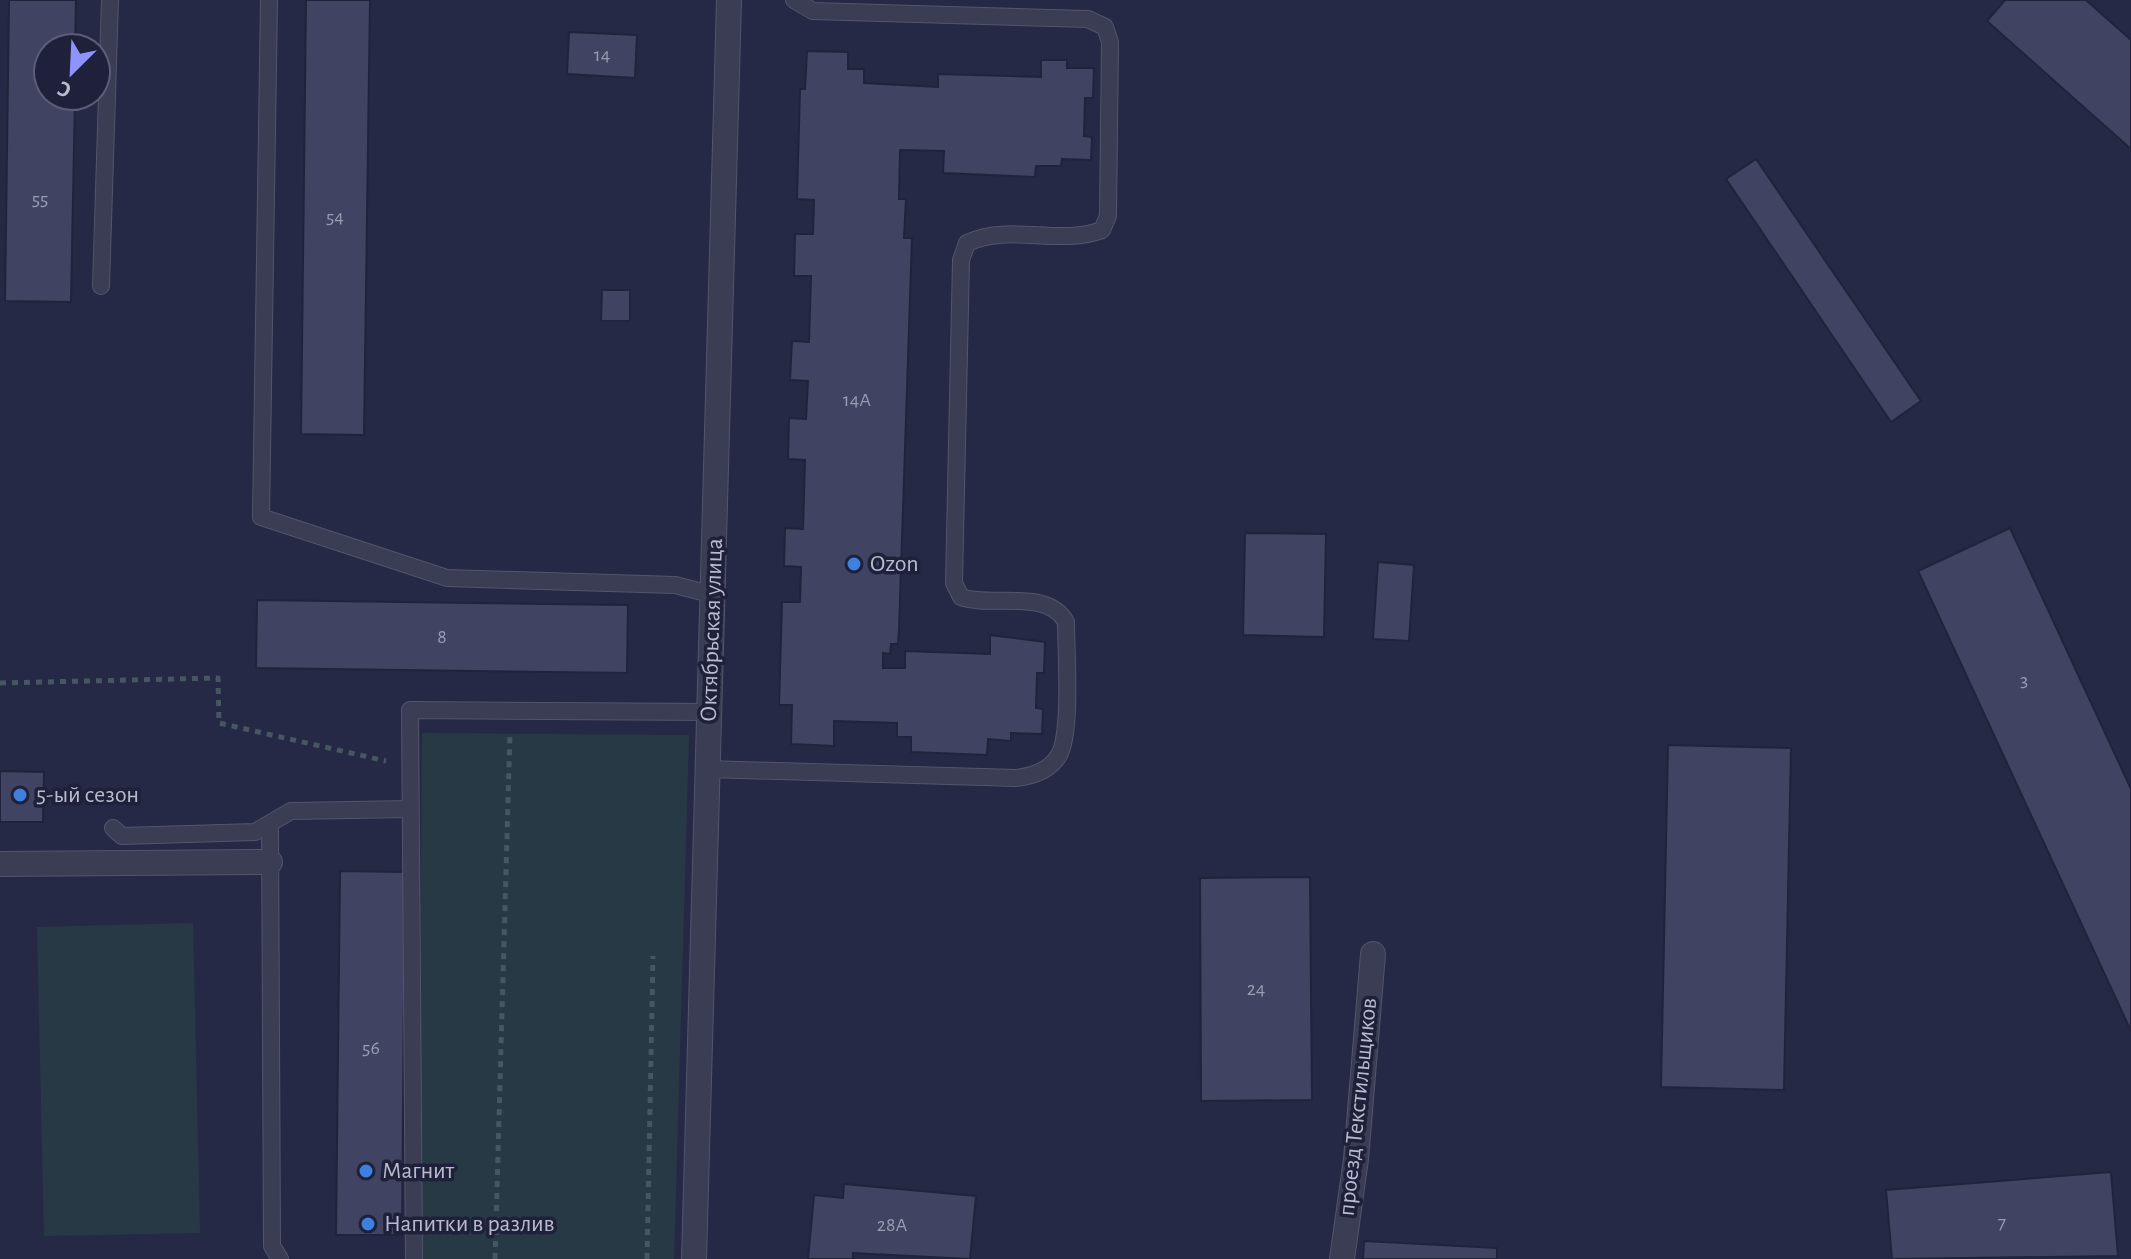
<svg xmlns="http://www.w3.org/2000/svg" width="2131" height="1259" viewBox="0 0 2131 1259" font-family="'Alegreya Sans',sans-serif">
<rect width="100%" height="100%" fill="#262945"/>
<!-- green -->
<g fill="#283946">
<path d="M422,733L689,735L674,1259H418Z"/>
<path d="M193,923L200,1233L44,1236L37,927Z"/>
</g>
<!-- building -->
<g fill="#404362" stroke="#21233c" stroke-width="2">
<path d="M9,0H76L75,48H48V96H75L71,302L5,301Z"/>
<path d="M306,0H370L364,435L301,434Z"/>
<path d="M2005,0H2086L2131,40V149L1987,21Z"/>
<path d="M569,32L637,35L635,78L567,74Z"/>
<path d="M807,51L848,52V69H864V83L938,87V74L1041,77V60H1067V68H1094L1093,98H1085L1084,136L1092,137L1091,160L1062,159L1061,166H1036L1035,177L943,173L944,151L900,150L899,199H906L904,238H912L899,630L898,644H891L890,654L883,653V668H905V651L990,654V635L1045,642L1044,673H1037L1036,708L1043,709L1042,734L1011,733V741L988,739L987,755L911,752V737H897V723L834,721V746L791,744L792,705H779L782,602H800L801,567L784,566L785,528L803,529L805,460L788,459L789,418L806,419L808,381L790,380L792,341L809,342L811,276H794L795,234H813L814,200L797,199L800,89H805Z"/>
<path d="M1756,159L1921,401L1891,422L1726,179Z"/>
<path d="M602,290H630V321H601Z"/>
<path d="M2010,528L2131,789V1031L1918,571Z"/>
<path d="M1245,533L1326,534L1324,637L1243,635Z"/>
<path d="M1378,562L1414,565L1409,641L1373,639Z"/>
<path d="M257,600L628,605L627,673L256,668Z"/>
<path d="M1668,745L1791,748L1784,1090L1661,1087Z"/>
<path d="M0,771L44,772L43,822H0Z"/>
<path d="M340,871L405,872L402,1235H336Z"/>
<path d="M1310,877L1312,1100L1201,1101L1200,878Z"/>
<path d="M2111,1172L2118,1256L1892,1259L1886,1190Z"/>
<path d="M844,1184L976,1196L970,1259L853,1253V1259H808L814,1195L843,1198Z"/>
<path d="M1364,1241L1497,1248V1259H1363Z"/>
</g>
<g fill="none" stroke-linecap="round" stroke-linejoin="round">
<!-- service casing -->
<g stroke="#53556c" stroke-width="18">
<g id="service">
<path d="M269,0L261,517L447,578L675,585L714,595"/>
<path d="M101,286L110,0"/>
<path d="M707,769L1016,778C1033,776 1050,771 1059,755C1072,732 1066,651 1066,622C1048,588 992,608 961,597L954,583L961,260L967,243C1009,223 1059,246 1102,230L1108,216L1110,42L1105,27L1088,19L813,11L794,0"/>
<path d="M270,826L272,1246L280,1259"/>
<path d="M113,828L122,836L255,832L291,811L410,809"/>
<path d="M414,1259L410,710L709,712"/>
</g>
</g>
<!-- pedestrian casing -->
<g stroke="#53556c" stroke-width="26">
<path id="pedestrian" d="M0,864L270,862"/>
</g>
<!-- minor casing -->
<g stroke="#53556c" stroke-width="26">
<g id="minor">
<path d="M694,1259L729,0"/>
<path d="M1342,1259L1356,1159L1373,954"/>
</g>
</g>
<!-- path -->
<g stroke="#465662" stroke-width="5" stroke-dasharray="6 6" stroke-linecap="butt">
<path d="M0,683L218,678L219,723L386,761"/>
<path d="M495,1259L510,732"/>
<path d="M647,1259L653,956"/>
</g>
<!-- service -->
<use href="#service" stroke="#3b3d55" stroke-width="16"/>
<!-- pedestrian -->
<use href="#pedestrian" stroke="#3b3d55" stroke-width="24"/>
<!-- minor -->
<use href="#minor" stroke="#3b3d55" stroke-width="24"/>
</g>
<!-- markers -->
<g fill="#3f7fe0" stroke="#1f213a" stroke-width="3">
<circle cx="854" cy="564" r="8"/>
<circle cx="20" cy="795" r="8"/>
<circle cx="366" cy="1171" r="8"/>
<circle cx="368" cy="1224" r="8"/>
</g>
<g text-anchor="middle" dominant-baseline="central" stroke-width="7" stroke-linejoin="round" paint-order="stroke">
<!-- number labels -->
<g font-size="20" fill="#9a9cb3">
<text x="602" y="55">14</text>
<text x="40" y="199">55</text>
<text x="335" y="217">54</text>
<text x="857" y="400">14А</text>
<text x="442" y="637">8</text>
<text x="2024" y="680">3</text>
<text x="1256" y="989">24</text>
<text x="371" y="1048">56</text>
<text x="2002" y="1223">7</text>
<text x="892" y="1225">28А</text>
</g>
<!-- poi labels -->
<g font-size="24" fill="#b8bace" stroke="#1f213a" text-anchor="start">
<text x="870" y="564">Ozon</text>
<text x="36" y="795">5-ый сезон</text>
<text x="382" y="1171">Магнит</text>
<text x="384" y="1224">Напитки в разлив</text>
</g>
<!-- street labels -->
<g font-size="24" fill="#b8bace" stroke="#1f213a">
<text transform="translate(712 630) rotate(-88)">Октябрьская улица</text>
<text transform="translate(1358 1107) rotate(-84)">проезд Текстильщиков</text>
</g>
</g>
<!-- north arrow -->
<g transform="translate(72 72) rotate(204)"><circle r="38" fill="#1f213a" stroke="#5c5e75" stroke-width="2"/>
<path d="M0-6L14 30L0 20L-14 30Z" fill="#8d94fe"/>
<text y="-12" font-size="22" font-weight="bold" text-anchor="middle" fill="#b8bace">С</text>
</g>
</svg>
